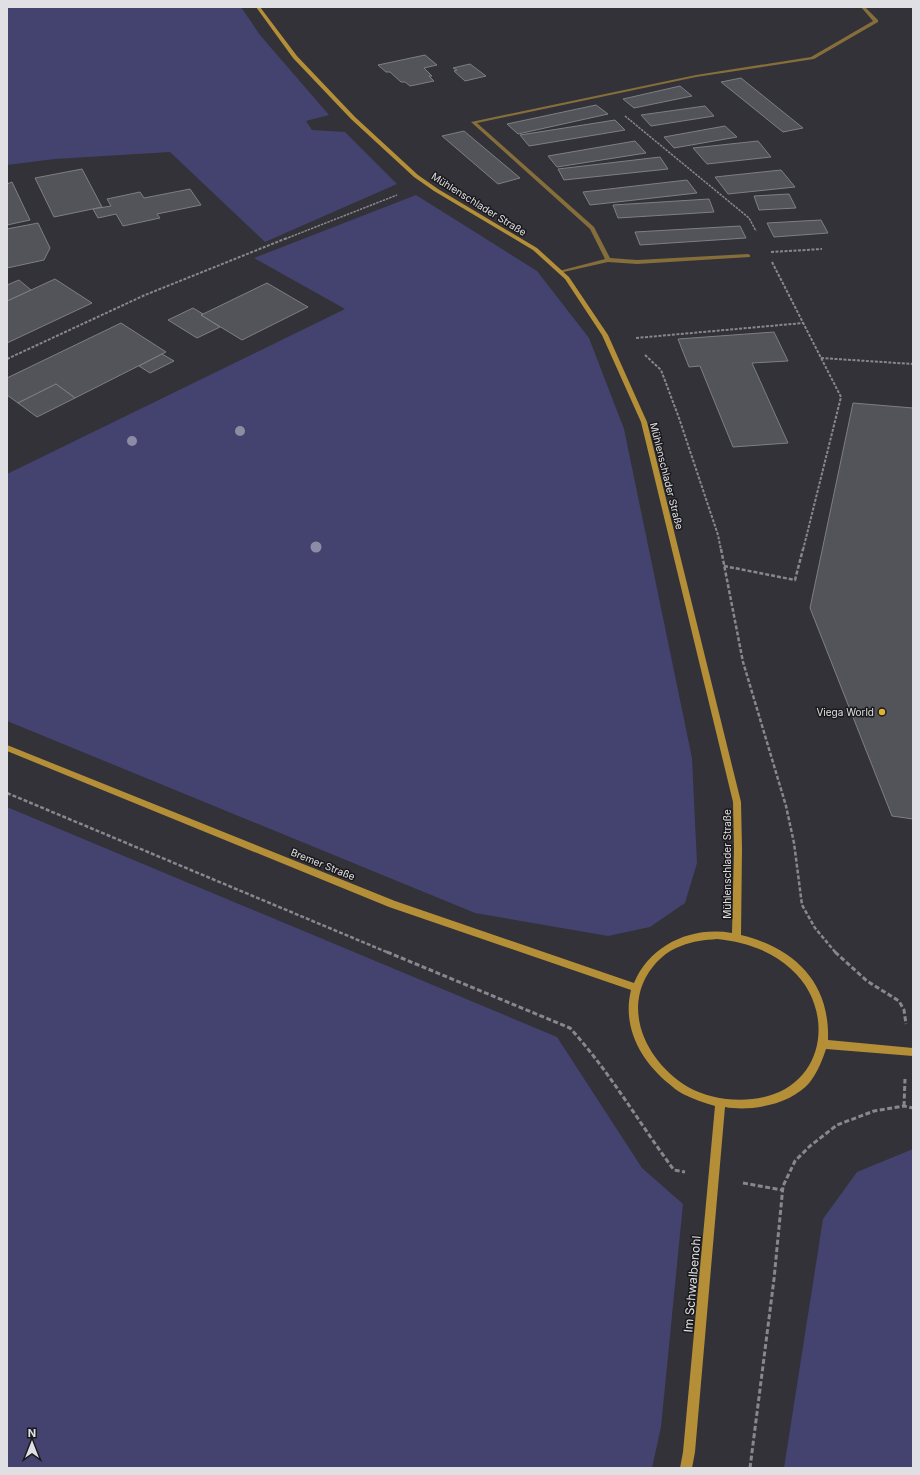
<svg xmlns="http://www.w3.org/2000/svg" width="920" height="1475" viewBox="0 0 920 1475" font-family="Inter,sans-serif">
<rect width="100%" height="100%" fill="#323238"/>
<!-- green -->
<g fill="#44426f">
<path d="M7,7H241L260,35L329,115L306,121L312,130L345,132L397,184L265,242L170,152L55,159L7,165Z"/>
<path d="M416,195L537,271L589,338L624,429L692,758L697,863L685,903L650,927L608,936L475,913L7,721V474L345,309L254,258Z"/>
<path d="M7,807L557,1037L642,1168L683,1204L661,1427L652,1468H7Z"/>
<path d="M913,1149V1468H784L823,1219L857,1172Z"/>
</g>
<!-- building -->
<g fill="#53545a" stroke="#7e7e85">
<path d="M425,55L437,65L424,68L432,76H429L434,81L410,86L405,82H401L390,72H386L378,65Z"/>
<path d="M470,64L486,76L465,81L454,71L457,70L453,68Z"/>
<path d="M741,78L803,128L783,132L721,82Z"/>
<path d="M680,86L692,96L634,108L623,99Z"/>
<path d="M596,105L608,114L518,134L507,124Z"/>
<path d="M705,106L714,116L651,126L641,115Z"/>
<path d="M615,120L625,130L529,146L520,135Z"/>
<path d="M725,126L737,137L674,148L664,137Z"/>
<path d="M464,131L520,178L498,184L442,136Z"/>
<path d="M635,141L646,153L557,167L548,156Z"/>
<path d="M758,141L771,157L707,164L693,148Z"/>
<path d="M660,157L668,169L564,180L558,169Z"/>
<path d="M82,169L102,207L54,217L35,178Z"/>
<path d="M781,170L795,187L728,194L715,177Z"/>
<path d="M687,180L697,193L590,205L583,192Z"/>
<path d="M12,182L30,220L7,225V184Z"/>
<path d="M190,189L201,205L157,214L160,218L123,226L116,214L98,218L93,209L111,206L107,199L140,192L144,198Z"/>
<path d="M789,194L796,208L759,210L754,196Z"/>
<path d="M709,199L714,212L618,218L613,205Z"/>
<path d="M821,220L828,233L774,237L767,223Z"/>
<path d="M38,223L50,248L44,260L7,268V229Z"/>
<path d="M740,226L746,238L640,245L635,232Z"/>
<path d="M55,279L92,303L7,343V301Z"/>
<path d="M19,280L31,290L7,301V285Z"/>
<path d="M267,283L308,307L242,340L201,315Z"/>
<path d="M193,308L203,314L201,315L220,327L197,338L168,320Z"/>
<path d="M121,323L166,352L75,398L56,384L18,403L7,395V378Z"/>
<path d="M774,332L788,361L752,363L788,443L733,447L700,366L689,367L678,339Z"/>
<path d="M162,354L174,361L150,373L139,366Z"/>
<path d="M56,384L75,398L37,417L18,403Z"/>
<path d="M853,403L913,408V819L892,816L810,608Z"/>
</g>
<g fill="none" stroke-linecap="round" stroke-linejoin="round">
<!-- path-far3 -->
<g stroke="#87878c" stroke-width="1.5" stroke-dasharray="2.5 1" stroke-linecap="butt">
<path d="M625,116L749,218L756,231"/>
<path d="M285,239L397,195"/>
</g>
<!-- path-far2 -->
<g stroke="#87878c" stroke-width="2" stroke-dasharray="3 1.5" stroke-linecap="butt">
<path d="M771,252L822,249"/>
<path d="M772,262L841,397L803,550"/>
<path d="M636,338L803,323"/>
<path d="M645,355L661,370L679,418L718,535L721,550"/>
<path d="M821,358L913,364"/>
<path d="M7,359L145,295L287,238"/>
</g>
<!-- path-far1 -->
<g stroke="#87878c" stroke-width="2.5" stroke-dasharray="4 2" stroke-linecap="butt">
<path d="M721,549L743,662L786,806L794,843L802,905L815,928L836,953"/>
<path d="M724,566L795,580L803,549"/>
<path d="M7,793L389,953"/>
</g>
<!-- path -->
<g stroke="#87878c" stroke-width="3" stroke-dasharray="5 2.5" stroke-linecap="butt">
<path d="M387,952L570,1028C610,1072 639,1123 674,1170L685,1172"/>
<path d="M835,952L867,981L899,1001L904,1010L906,1024"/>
<path d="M904,1106L905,1079"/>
<path d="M743,1183L782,1190"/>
<path d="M750,1468L774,1279L783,1186L795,1161L810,1146L837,1125L874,1111L904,1106L913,1108"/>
</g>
<!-- lane -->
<path fill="#866e3b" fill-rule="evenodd" d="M861,7H865L878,20V22L814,59L696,77L477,123L594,227L610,258L637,260L748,254L750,255V257L637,264L608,262L559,273V271L605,259L590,229L471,122L696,75L811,57L873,21Z"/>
<!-- secondary -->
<path fill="#b48f37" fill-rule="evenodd" d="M256,7H260L297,56L355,117L418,175L438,189L537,248L569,277L608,335L647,422L741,802L742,849L741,935C794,948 830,982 828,1040L913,1048V1056L826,1049C822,1061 818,1071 810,1082C792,1104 752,1112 725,1107L695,1452L692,1468H680L683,1452L715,1106C704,1103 693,1099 683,1094C677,1091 673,1087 668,1083C640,1060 622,1026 631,990L389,907L7,751V745L395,901L634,983C650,945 691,926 732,933L734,849L733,802L641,422L602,335L565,279L533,250L434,191L414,177L351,119L293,58ZM717,939C745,942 770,950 791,969C834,1007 827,1080 768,1096C743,1103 711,1100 688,1087C651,1065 624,1018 646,977C654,963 666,951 681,946C693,941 705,940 717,939Z"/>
</g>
<!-- trees -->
<g fill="#8c8ca4">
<circle cx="240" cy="431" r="5"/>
<circle cx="132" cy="441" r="5"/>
<circle cx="316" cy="547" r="5.5"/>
</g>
<!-- markers -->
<circle fill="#e1af34" stroke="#1a1a1d" stroke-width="1.5" cx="882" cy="712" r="4"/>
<g text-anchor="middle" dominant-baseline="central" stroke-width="3" stroke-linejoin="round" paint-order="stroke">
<!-- street labels -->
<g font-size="10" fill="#e0e0e4" stroke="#1a1a1d">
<text transform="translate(479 204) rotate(32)">Mühlenschlader Straße</text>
<text transform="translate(667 476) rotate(76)">Mühlenschlader Straße</text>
<text transform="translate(323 864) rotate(22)">Bremer Straße</text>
<text transform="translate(727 864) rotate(-90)">Mühlenschlader Straße</text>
</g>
<!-- poi labels -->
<g font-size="10" fill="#e0e0e4" stroke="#1a1a1d" text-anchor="end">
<text x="874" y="712">Viega World</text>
</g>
<!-- near-street labels -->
<g font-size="12" fill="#e0e0e4" stroke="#1a1a1d">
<text transform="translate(692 1284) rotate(-85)">Im Schwalbenohl</text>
</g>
</g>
<!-- border -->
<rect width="920" height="1475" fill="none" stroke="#e0e0e4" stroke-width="16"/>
<!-- north arrow -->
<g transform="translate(32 1443)" stroke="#1a1a1d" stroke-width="3" paint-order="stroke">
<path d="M0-3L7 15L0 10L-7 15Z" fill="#e0e0e4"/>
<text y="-6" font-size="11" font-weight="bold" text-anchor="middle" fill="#e0e0e4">N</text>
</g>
</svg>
